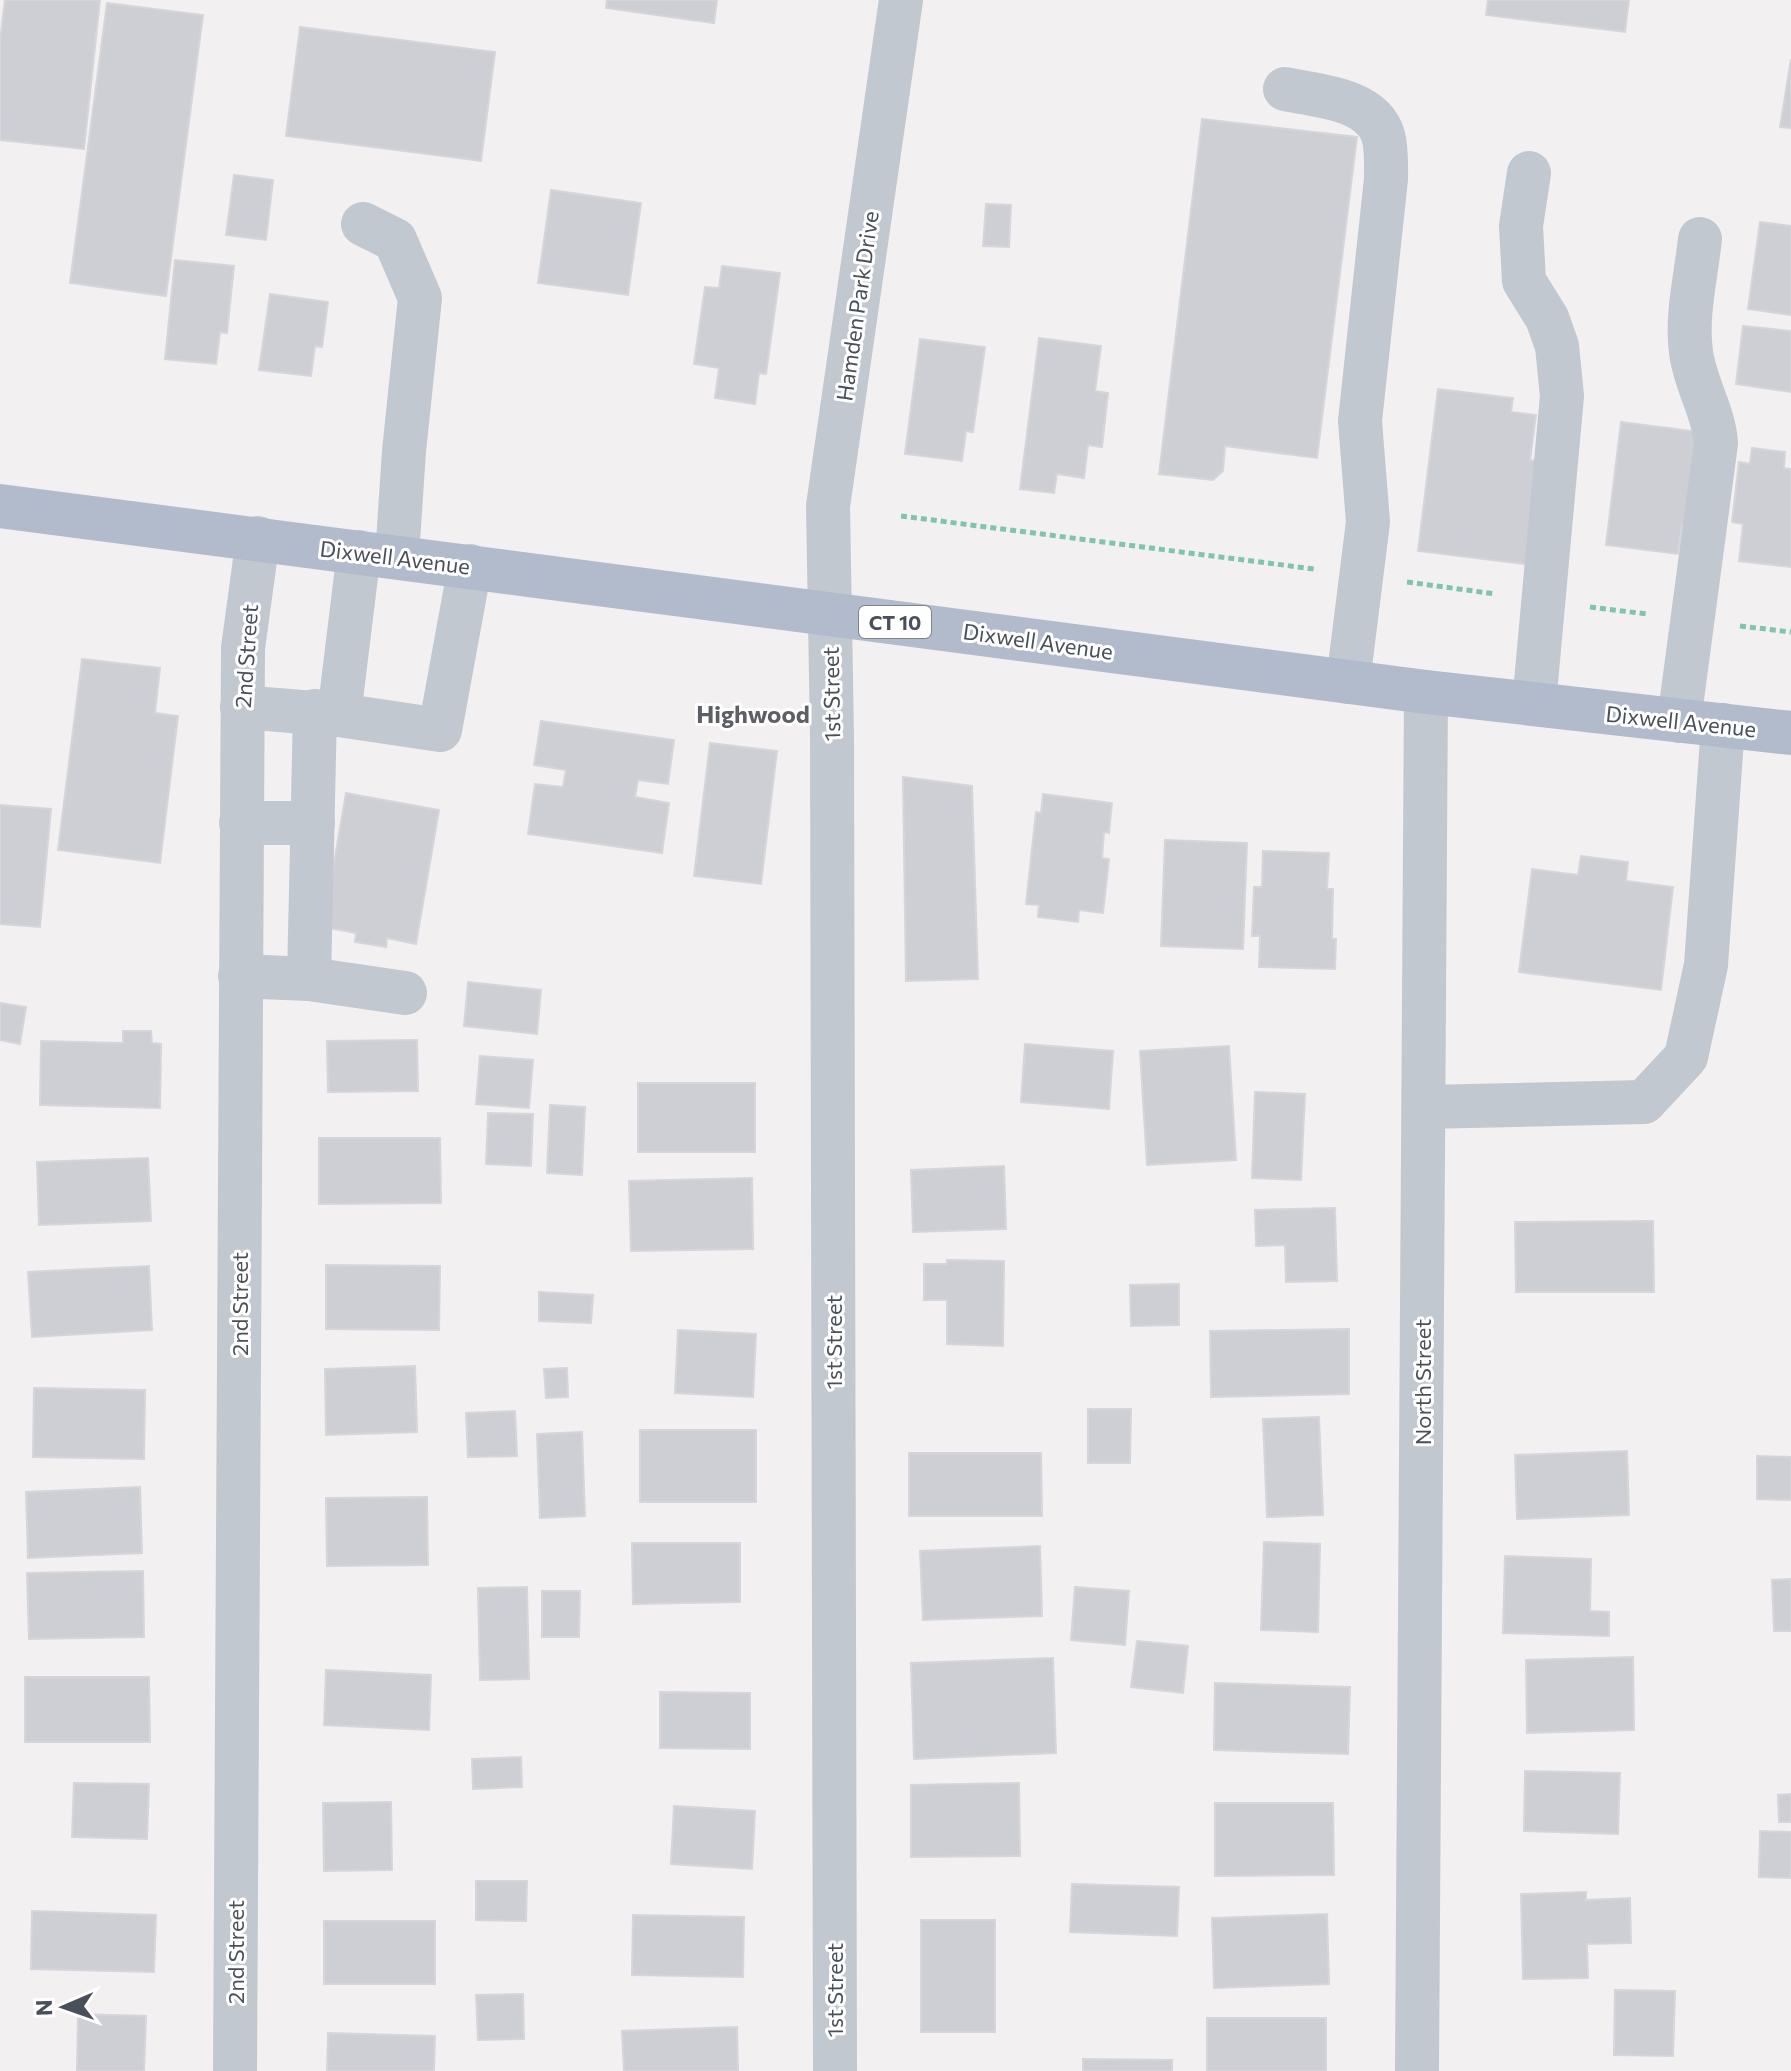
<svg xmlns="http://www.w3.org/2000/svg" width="1791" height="2071" viewBox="0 0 1791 2071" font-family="Commissioner,sans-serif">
<rect width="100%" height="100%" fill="#f2f0f0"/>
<!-- building -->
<g fill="#cecfd4" stroke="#d5d5db" stroke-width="2">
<path d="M5,0H100L84,149L0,140V40Z"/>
<path d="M607,0H717L714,23L606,8Z"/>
<path d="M1488,0H1629L1625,32L1486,15Z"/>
<path d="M107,3L203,15L166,296L70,283Z"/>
<path d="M300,27L495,52L481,161L286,136Z"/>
<path d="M1791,59V128L1780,127Z"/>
<path d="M1202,119L1357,137L1317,458L1225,446L1223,471L1213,480L1159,474Z"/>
<path d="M234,175L273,180L266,240L226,235Z"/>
<path d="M551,190L641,203L628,295L538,283Z"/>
<path d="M986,204L1011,205L1009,247L983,246Z"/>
<path d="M1760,222L1791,226V315L1748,309Z"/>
<path d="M175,260L234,266L227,333L220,332L216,364L165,359Z"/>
<path d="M722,266L780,273L766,374L759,373L755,404L715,398L719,368L694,364L705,287L719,288Z"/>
<path d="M270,294L328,302L322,347L315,346L311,376L259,370Z"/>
<path d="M1743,326L1791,331V392L1736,384Z"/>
<path d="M1039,338L1101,346L1095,391L1108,393L1102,447L1088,445L1084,478L1057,474L1054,493L1020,489Z"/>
<path d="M920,339L985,347L973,432L966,431L962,461L905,454Z"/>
<path d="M1438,389L1513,398L1511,412L1536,415L1530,460L1546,462L1533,565L1418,551Z"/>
<path d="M1621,422L1700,432L1689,526L1682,525L1678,554L1606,545Z"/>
<path d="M1752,448L1785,452L1784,468L1791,469V567L1739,561L1743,524L1732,522L1739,462L1750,464Z"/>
<path d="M82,659L160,668L155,713L178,716L160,863L58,850Z"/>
<path d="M541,721L674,740L668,784L638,780L635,797L669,803L662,853L528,834L535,784L563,787L566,770L534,765Z"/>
<path d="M710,743L777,751L761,884L694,876Z"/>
<path d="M903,777L972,786L978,979L906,981Z"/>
<path d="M346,793L439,810L416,944L387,938L386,947L355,942L356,933L323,927Z"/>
<path d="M1043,794L1112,803L1109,833L1104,832L1102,858L1109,859L1103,913L1079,910L1078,922L1038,917L1039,905L1026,904L1036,812L1041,813Z"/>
<path d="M0,805L51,809L40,927L0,924Z"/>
<path d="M1165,840L1247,843L1243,949L1161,946Z"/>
<path d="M1263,851L1329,853L1327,889H1333L1332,939H1336L1335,969L1259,967L1260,936H1252L1254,887H1262Z"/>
<path d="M1581,856L1628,862L1626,881L1673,887L1661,990L1519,972L1532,869L1578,875Z"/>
<path d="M468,982L541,990L537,1034L464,1026Z"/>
<path d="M0,1003L26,1007L20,1044L0,1040Z"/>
<path d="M123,1031H151L152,1043L161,1044L160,1108L40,1105L41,1041L123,1043Z"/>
<path d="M417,1040L418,1091L328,1092L327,1041Z"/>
<path d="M1025,1044L1113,1051L1109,1109L1021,1102Z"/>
<path d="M1229,1046L1236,1160L1147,1165L1140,1051Z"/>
<path d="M480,1056L533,1060L529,1108L476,1104Z"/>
<rect x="638" y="1083" width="117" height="69"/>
<path d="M1255,1092L1305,1094L1301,1180L1252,1178Z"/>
<path d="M550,1105L585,1107L582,1175L547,1173Z"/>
<path d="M488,1113L533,1114L531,1166L486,1164Z"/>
<path d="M319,1138H440L441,1203L319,1204Z"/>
<path d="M148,1158L151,1221L39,1225L37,1162Z"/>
<path d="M1004,1166L1006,1229L913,1232L911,1170Z"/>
<path d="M752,1178L753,1249L631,1251L629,1181Z"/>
<path d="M1335,1208L1337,1281L1286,1282L1285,1245L1256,1246L1255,1210Z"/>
<path d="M1653,1221L1654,1292H1516L1515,1222Z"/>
<path d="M947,1260L1004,1261L1003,1346L947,1344V1300H924V1264H947Z"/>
<path d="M326,1265L440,1266L439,1330L326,1329Z"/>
<path d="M149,1266L152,1330L32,1337L28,1272Z"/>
<path d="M1179,1284V1325L1131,1326L1130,1285Z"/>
<path d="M539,1292L593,1295L591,1323L539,1321Z"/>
<path d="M1349,1329V1394L1211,1397L1210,1331Z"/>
<path d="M678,1330L756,1334L753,1397L675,1393Z"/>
<path d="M415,1366L417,1432L326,1435L325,1369Z"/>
<path d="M567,1368L568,1397L546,1398L544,1369Z"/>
<path d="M34,1388L145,1390L144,1459L33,1457Z"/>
<path d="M1088,1409H1131L1130,1463H1088Z"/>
<path d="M515,1411L517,1456L468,1457L466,1413Z"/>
<path d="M1319,1417L1323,1515L1267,1517L1263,1419Z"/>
<rect x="640" y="1430" width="116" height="72"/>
<path d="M582,1432L585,1516L540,1518L537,1434Z"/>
<path d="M1627,1451L1629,1515L1517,1519L1515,1455Z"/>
<path d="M909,1453H1041L1042,1516H909Z"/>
<path d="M1757,1456L1791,1457V1500L1757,1499Z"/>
<path d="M140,1487L142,1553L28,1558L26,1492Z"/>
<path d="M427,1497L428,1565L327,1566L326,1498Z"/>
<path d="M1264,1542L1320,1544L1318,1632L1261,1630Z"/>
<path d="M632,1543H740V1602L633,1604Z"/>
<path d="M1040,1546L1042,1616L923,1620L920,1551Z"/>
<path d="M1505,1556L1591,1559L1590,1611L1609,1612V1636L1503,1633Z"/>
<path d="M143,1571L144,1637L29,1639L27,1573Z"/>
<path d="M1791,1579V1631H1774L1772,1580Z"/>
<path d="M527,1587L529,1679L480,1680L478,1588Z"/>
<path d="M1075,1587L1129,1591L1125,1645L1071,1640Z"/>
<path d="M542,1591H580L579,1637H542Z"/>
<path d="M1137,1641L1188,1646L1183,1693L1131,1687Z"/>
<path d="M1633,1657L1634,1730L1527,1733L1526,1660Z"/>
<path d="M1053,1658L1056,1753L914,1759L911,1663Z"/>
<path d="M326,1670L431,1675L429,1730L324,1725Z"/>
<path d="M25,1677H149L150,1742H25Z"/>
<path d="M1215,1683L1350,1687L1348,1754L1214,1750Z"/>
<path d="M660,1692L750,1693V1749L660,1748Z"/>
<path d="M521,1757L522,1787L473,1789L472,1759Z"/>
<path d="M1525,1771L1620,1773L1618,1834L1524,1831Z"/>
<path d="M74,1783L149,1784L147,1839L72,1837Z"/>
<path d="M1019,1783L1020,1856L911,1857V1785Z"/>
<path d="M1791,1794V1822H1779L1778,1795Z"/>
<path d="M391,1802L392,1870L324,1871L323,1803Z"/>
<path d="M1215,1803H1333L1334,1875L1215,1876Z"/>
<path d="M674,1806L755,1811L752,1869L671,1864Z"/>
<path d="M1760,1831L1791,1832V1878L1759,1877Z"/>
<path d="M476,1881H527L526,1921L476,1920Z"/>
<path d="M1072,1884L1179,1887L1177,1936L1070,1932Z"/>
<path d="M1586,1892V1900L1630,1898L1631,1943L1587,1944L1588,1978L1523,1979L1521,1894Z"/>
<path d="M32,1911L156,1915L154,1972L31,1969Z"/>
<path d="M1327,1914L1329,1984L1214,1988L1212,1918Z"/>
<path d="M633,1915L744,1917L743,1977L632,1975Z"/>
<rect x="921" y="1920" width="74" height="112"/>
<rect x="324" y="1921" width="111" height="63"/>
<path d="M1615,1990L1675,1991L1673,2056L1614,2055Z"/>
<path d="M523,1994L524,2039L478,2040L476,1995Z"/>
<path d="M78,2014L146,2016L144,2071H77Z"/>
<rect x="1207" y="2018" width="119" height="53"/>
<path d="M737,2027L738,2071H624L622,2031Z"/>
<path d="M328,2033L435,2036L434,2071H327Z"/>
<path d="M1083,2059L1172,2060V2071H1083Z"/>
</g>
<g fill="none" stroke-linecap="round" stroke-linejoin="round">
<!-- path -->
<g stroke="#7fc5ad" stroke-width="5" stroke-dasharray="6 4" stroke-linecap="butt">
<path d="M901,516L1314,569"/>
<path d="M1407,582L1496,594"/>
<path d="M1590,607L1647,614"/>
<path d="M1740,626L1791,632"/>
</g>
<!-- minor -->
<g stroke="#c2c8d0" stroke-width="44">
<path d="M1285,89C1317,96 1371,98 1383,135C1387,149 1386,166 1386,179L1360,421L1368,522L1348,682"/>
<path d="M1529,173L1521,226L1524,281L1547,318L1557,346L1562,396L1534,704"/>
<path d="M363,224L395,240L420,298L404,451L397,557"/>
<path d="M359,552L339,715L440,730L470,566"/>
<path d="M242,707L339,715"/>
<path d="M1679,721L1716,443C1714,412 1695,384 1691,352C1686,316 1696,276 1700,239"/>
<path d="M241,823H313"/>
<path d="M240,976L309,979L315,711"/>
<path d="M309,979L405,993"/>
<path d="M1424,1107L1644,1102L1686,1057L1706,965L1723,725"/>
<path d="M235,2071L243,648L258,538"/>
<path d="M835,2071L832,735L828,506L901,0"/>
<path d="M1417,2071L1426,692"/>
</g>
<!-- major -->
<path stroke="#b2bbcc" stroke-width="44" d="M0,506L1426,692L1791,733"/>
</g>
<g text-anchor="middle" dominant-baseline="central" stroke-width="6" stroke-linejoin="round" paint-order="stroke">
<!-- shield labels -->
<rect fill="#fff" stroke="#80848c" stroke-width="2" x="859" y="606" width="72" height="32" rx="6"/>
<g font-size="20" font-weight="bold" fill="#4a505b">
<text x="895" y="622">CT 10</text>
</g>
<!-- street labels -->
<g font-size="22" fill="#4a505b" stroke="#fff">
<text transform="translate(857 306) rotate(-82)">Hamden Park Drive</text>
<text transform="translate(395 557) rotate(7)">Dixwell Avenue</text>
<text transform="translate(1038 641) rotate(8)">Dixwell Avenue</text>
<text transform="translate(246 656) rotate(-86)">2nd Street</text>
<text transform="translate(831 694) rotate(-91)">1st Street</text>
<text transform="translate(1681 721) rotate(6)">Dixwell Avenue</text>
<text transform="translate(239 1304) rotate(-90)">2nd Street</text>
<text transform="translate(833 1342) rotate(-90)">1st Street</text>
<text transform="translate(1422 1382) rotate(-90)">North Street</text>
<text transform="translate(235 1952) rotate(-90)">2nd Street</text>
<text transform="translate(834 1990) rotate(-90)">1st Street</text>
</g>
<!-- neighbourhood labels -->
<g font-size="24" font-weight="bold" fill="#5d5f64" stroke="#fff">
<text x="753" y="713">Highwood</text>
</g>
</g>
<!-- north arrow -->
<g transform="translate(64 2007) rotate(268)" stroke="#ffffff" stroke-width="6" paint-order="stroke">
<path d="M0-6L14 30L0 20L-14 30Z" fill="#4a505b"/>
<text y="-12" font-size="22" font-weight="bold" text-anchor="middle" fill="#4a505b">N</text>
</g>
</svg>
